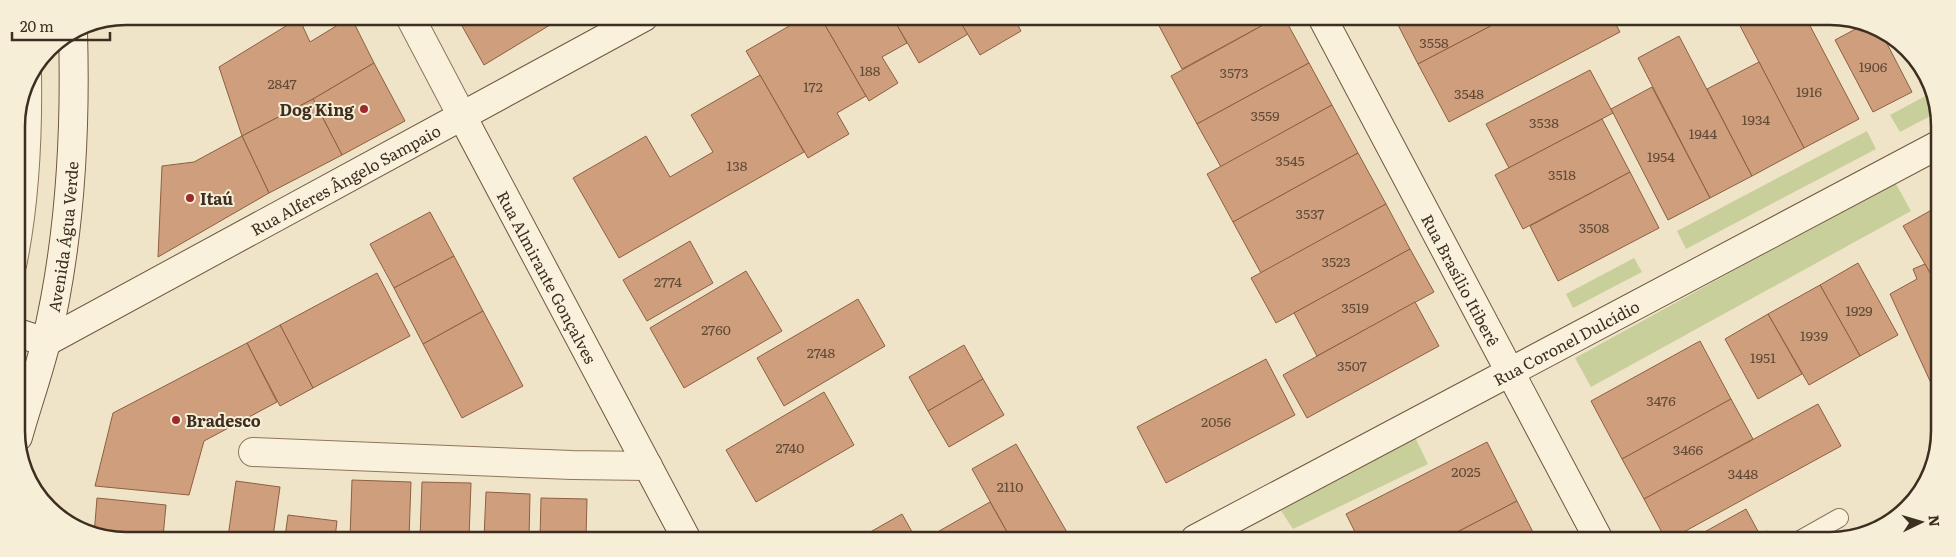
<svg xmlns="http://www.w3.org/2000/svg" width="1956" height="557" viewBox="0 0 1956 557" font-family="Literata,serif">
<rect width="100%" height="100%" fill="#f0e4c8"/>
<!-- green -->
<g fill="#c9cf9b">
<path d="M1931,93L1938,105V112L1900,132L1890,115Z"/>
<path d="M1867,131L1876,149L1686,249L1677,231Z"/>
<path d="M1895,182L1911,211L1591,387L1575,358Z"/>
<path d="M1634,258L1642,272L1573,308L1566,294Z"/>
<path d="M1413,433L1428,464L1293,529L1276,503Z"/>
</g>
<!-- building -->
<g fill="#cf9f7d" stroke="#8d5f41">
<path d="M351,17L374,63L313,99L242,136L219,67L299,18L310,42Z"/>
<path d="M457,17H546L550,25L484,65Z"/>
<path d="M546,17H564L550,25Z"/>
<path d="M803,18H821L866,96L837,113L849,134L808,158L746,51Z"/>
<path d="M821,18H893L907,43L882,57L898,83L869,101Z"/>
<path d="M893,18H958L968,34L919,63Z"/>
<path d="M958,18H1014L1021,31L980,55Z"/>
<path d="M1159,18L1274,19L1182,69L1156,20Z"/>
<path d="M1274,19H1285L1309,63L1197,124L1171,76Z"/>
<path d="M1395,19H1504L1418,64Z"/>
<path d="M1504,19H1613L1620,32L1449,122L1418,64Z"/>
<path d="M1737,20H1807L1859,119L1804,148Z"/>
<path d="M1865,24L1882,34L1912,92L1873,112L1835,40Z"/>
<path d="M1679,36L1752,176L1710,198L1638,58Z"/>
<path d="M1759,62L1804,148L1752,176L1707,89Z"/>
<path d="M374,63L405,121L342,155L313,99Z"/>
<path d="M1309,63L1332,105L1221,167L1197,124Z"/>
<path d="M1590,70L1613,113L1509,168L1486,124Z"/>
<path d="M760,75L804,152L619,258L573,178L646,136L670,177L713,152L691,115Z"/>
<path d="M1652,87L1710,198L1668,220L1611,109Z"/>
<path d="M313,99L342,155L269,193L242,136Z"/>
<path d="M1332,105L1358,153L1233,222L1207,174Z"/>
<path d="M1602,119L1630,172L1523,229L1495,175Z"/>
<path d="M242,136L269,193L158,257L162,166L194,162Z"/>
<path d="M1358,153L1386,204L1261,273L1233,222Z"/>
<path d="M1630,172L1659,228L1558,281L1530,226Z"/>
<path d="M1386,204L1410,249L1276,323L1251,278Z"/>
<path d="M1937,207V285L1903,226Z"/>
<path d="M430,212L454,256L394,288L370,244Z"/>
<path d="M690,241L713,283L647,321L623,280Z"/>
<path d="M1410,249L1434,292L1317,356L1294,313Z"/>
<path d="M454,256L483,311L423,344L394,288Z"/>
<path d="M1858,263L1898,335L1860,356L1820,285Z"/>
<path d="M1925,264L1937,285L1936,394L1890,294L1917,279L1913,269Z"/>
<path d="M746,271L782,331L684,388L650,328Z"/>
<path d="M377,273L410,336L313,388L280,325Z"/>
<path d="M1820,285L1860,356L1809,385L1768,314Z"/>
<path d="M858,299L885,346L784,406L757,358Z"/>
<path d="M1415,302L1439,346L1307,418L1283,375Z"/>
<path d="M483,311L523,386L462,418L423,344Z"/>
<path d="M1768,314L1802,374L1758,399L1725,339Z"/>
<path d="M280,325L313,388L280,406L247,343Z"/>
<path d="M1700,341L1731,399L1622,459L1591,401Z"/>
<path d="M247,343L277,402L204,441L189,495L95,486L113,413Z"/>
<path d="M964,345L983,379L928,411L909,377Z"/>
<path d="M1266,359L1295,415L1166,483L1137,427Z"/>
<path d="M983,379L1004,415L949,447L928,411Z"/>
<path d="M824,392L854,445L756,502L726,450Z"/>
<path d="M1731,399L1753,439L1644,499L1622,459Z"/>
<path d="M1818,404L1841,446L1669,540H1666L1644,499Z"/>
<path d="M1487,442L1517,501L1442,540H1359L1346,514Z"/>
<path d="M1016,444L1068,534L1060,539H1011L972,469Z"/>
<path d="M352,480L411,482L409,538H350Z"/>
<path d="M236,481L280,487L273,537H228Z"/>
<path d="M422,482L471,483L469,538H420Z"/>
<path d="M486,492L530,494L529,538H484Z"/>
<path d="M97,498L166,505L163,537H98L94,535Z"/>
<path d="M541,498L587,499L586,538H540Z"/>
<path d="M1517,501L1537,540H1442Z"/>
<path d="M990,502L1011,539H937L934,534Z"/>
<path d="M1746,509L1760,535L1768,531L1773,540H1690Z"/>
<path d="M902,514L916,539H858Z"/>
<path d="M288,515L337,521L335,538L285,537Z"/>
</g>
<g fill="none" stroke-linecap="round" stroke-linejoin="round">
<!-- lane casing -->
<g stroke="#8d765c" stroke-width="20">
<g id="lane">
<path d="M17,266C30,203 33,137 32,73"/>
<path d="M1800,540L1839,518"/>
</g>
</g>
<!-- street casing -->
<g stroke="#8d765c" stroke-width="30">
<g id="street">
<path d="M410,17L462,116"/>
<path d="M253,452L572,465L648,466"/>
</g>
</g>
<!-- secondary casing -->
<g stroke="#6f573f" stroke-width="30">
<g id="secondary">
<path id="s1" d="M1323,19L1599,540"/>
<path id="s2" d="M462,116L686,538"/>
<path id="s3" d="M18,333L46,342L644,17"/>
<path id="s4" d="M18,437C27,405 38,374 46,342C70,241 76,135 73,32"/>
<path id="s5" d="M1195,539L1938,145"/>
</g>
</g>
<!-- lane -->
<use href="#lane" stroke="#faf1dc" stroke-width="18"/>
<!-- street -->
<use href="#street" stroke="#faf1dc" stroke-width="28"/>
<!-- secondary -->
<use href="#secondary" stroke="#faf1dc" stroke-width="28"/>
</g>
<!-- markers -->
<g fill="#9e2a2b" stroke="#f7eed8" stroke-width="2">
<circle cx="364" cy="109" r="5"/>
<circle cx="190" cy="198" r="5"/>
<circle cx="176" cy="420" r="5"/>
</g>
<g text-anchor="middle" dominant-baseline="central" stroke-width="4" stroke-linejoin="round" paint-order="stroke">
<!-- number labels -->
<g font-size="14" fill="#624a37">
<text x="1434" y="42">3558</text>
<text x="1873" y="66">1906</text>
<text x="870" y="70">188</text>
<text x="1234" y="72">3573</text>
<text x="282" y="83">2847</text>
<text x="813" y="86">172</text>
<text x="1809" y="91">1916</text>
<text x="1469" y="93">3548</text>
<text x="1265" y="115">3559</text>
<text x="1756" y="119">1934</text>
<text x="1544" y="122">3538</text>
<text x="1703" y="133">1944</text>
<text x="1661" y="156">1954</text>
<text x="1290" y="160">3545</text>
<text x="737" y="165">138</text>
<text x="1562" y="174">3518</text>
<text x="1310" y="213">3537</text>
<text x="1594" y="227">3508</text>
<text x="1336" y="261">3523</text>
<text x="668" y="281">2774</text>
<text x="1355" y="307">3519</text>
<text x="1859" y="310">1929</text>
<text x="716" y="329">2760</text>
<text x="1814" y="335">1939</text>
<text x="821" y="352">2748</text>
<text x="1763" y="357">1951</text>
<text x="1352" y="365">3507</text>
<text x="1661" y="400">3476</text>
<text x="1216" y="421">2056</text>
<text x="790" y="447">2740</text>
<text x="1688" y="449">3466</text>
<text x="1466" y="471">2025</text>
<text x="1743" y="473">3448</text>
<text x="1010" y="486">2110</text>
</g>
<!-- poi labels -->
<g font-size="16" font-weight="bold" fill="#3d2e20" stroke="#f7eed8" text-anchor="start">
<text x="354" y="109" text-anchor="end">Dog King</text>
<text x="200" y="198">Itaú</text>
<text x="186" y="420">Bradesco</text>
</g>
<!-- street labels -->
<g font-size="16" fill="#3d2e20" stroke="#f7eed8">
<text stroke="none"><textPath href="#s3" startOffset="370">Rua Alferes Ângelo Sampaio</textPath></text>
<text stroke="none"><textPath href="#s4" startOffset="206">Avenida Água Verde</textPath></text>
<text stroke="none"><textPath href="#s2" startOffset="182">Rua Almirante Gonçalves</textPath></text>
<text stroke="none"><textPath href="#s1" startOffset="295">Rua Brasílio Itiberê</textPath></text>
<text stroke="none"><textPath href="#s5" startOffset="420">Rua Coronel Dulcídio</textPath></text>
</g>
</g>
<!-- crop -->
<path d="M0 0H1956V557H0ZM126 25H1830A101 101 0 0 1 1931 126V431A101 101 0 0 1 1830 532H126A101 101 0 0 1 25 431V126A101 101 0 0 1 126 25Z" fill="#f7eed8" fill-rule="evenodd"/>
<path fill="none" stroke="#3d2e20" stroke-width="2.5" d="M126 25H1830A101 101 0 0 1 1931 126V431A101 101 0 0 1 1830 532H126A101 101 0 0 1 25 431V126A101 101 0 0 1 126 25Z"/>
<!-- north arrow -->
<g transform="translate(1921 522) rotate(85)" stroke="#f7eed8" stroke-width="4" paint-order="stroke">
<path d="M0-4L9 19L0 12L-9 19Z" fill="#3d2e20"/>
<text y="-8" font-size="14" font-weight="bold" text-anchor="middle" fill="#3d2e20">N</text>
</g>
<!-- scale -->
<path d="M12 32v8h98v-8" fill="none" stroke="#3d2e20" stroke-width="2.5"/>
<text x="20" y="32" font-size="15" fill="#3d2e20" stroke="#f7eed8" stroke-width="4" paint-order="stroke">20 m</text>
</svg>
